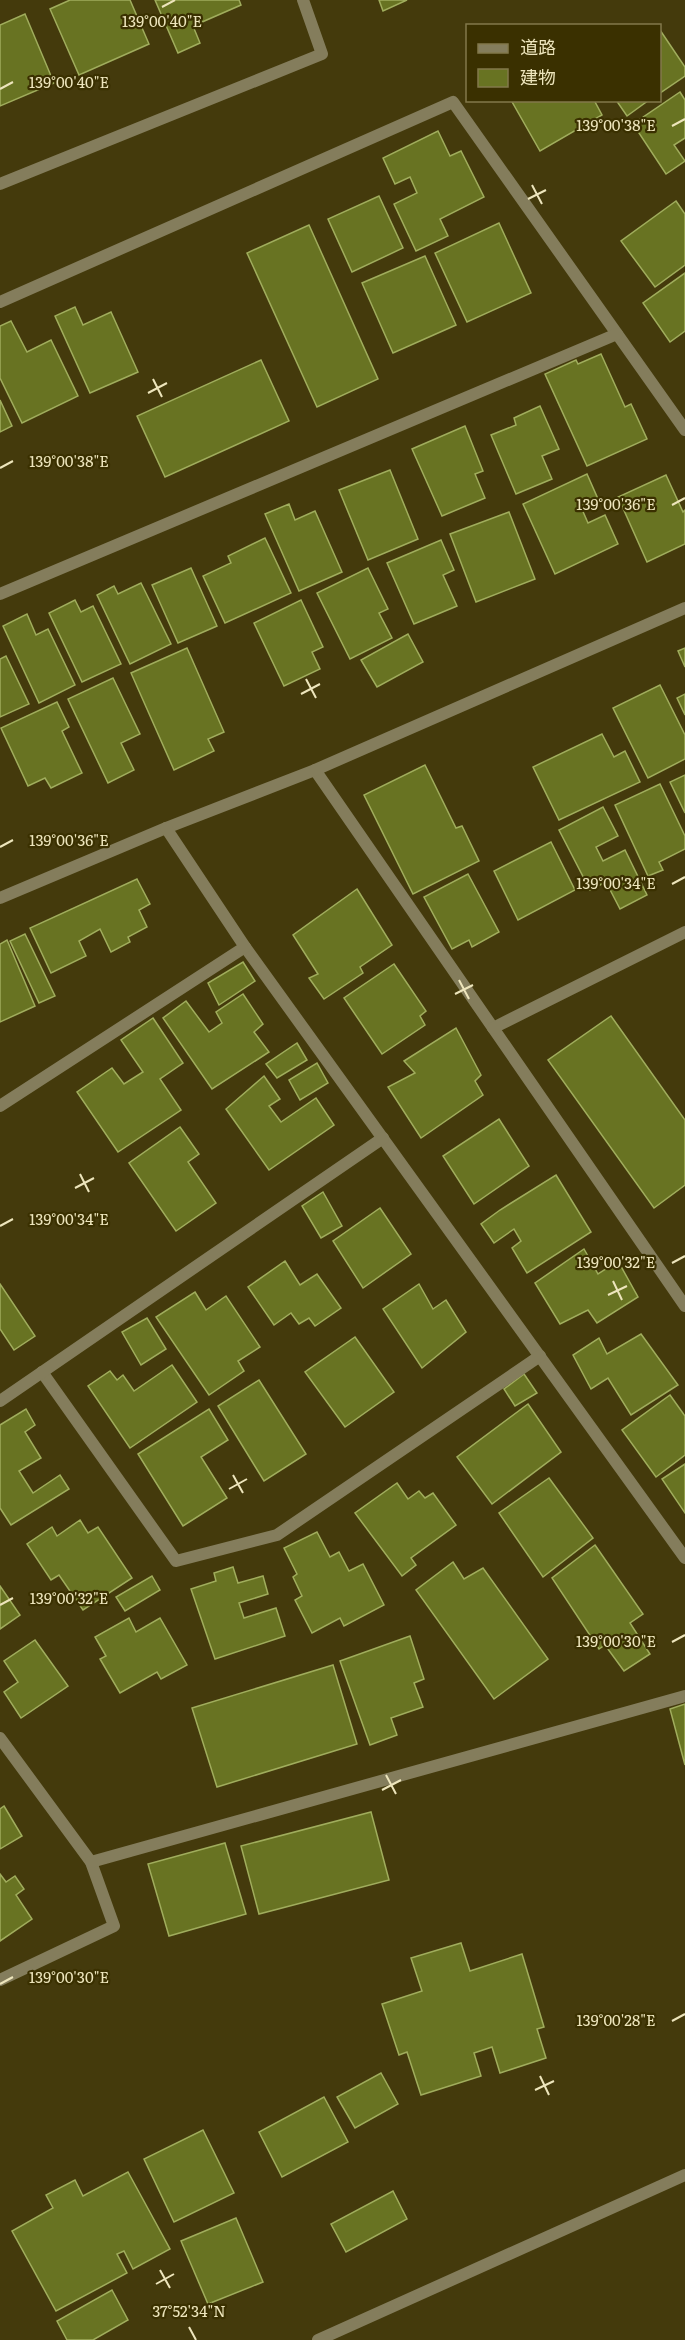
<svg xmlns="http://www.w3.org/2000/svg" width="685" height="2340" viewBox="0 0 685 2340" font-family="Literata,'Noto Sans JP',serif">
<rect width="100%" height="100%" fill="#443a0c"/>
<!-- building -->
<g fill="#687322" stroke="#a0ad5d" stroke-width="1.5">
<path d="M70,0H130L149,44L79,75L50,9Z"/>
<path d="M155,0H239L241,5L193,26L200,43L178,53Z"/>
<path d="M379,0H407L383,11Z"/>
<path d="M25,14L54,83L0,106V25Z"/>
<path d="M660,30L685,67V76L660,93Z"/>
<path d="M680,92L685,100V138L674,145L685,161L666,174L633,124Z"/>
<path d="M511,100H594L602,115L540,151Z"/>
<path d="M616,100H649L627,116Z"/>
<path d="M438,131L450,156L461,151L484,197L440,219L448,236L416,251L394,204L417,193L410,177L395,184L383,158Z"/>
<path d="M379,196L403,248L352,272L328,219Z"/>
<path d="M676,201L685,214V265L655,287L621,241Z"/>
<path d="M499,223L531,293L467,322L435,253Z"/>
<path d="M309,225L378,379L317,407L247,253Z"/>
<path d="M425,256L456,325L393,353L362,283Z"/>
<path d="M685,273V331L670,342L643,303Z"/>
<path d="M75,307L83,325L111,312L138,372L90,393L55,316Z"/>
<path d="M11,321L27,352L51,340L78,396L22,423L0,378V326Z"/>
<path d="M601,354L625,407L631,404L647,439L587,466L545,374L576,360L578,364Z"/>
<path d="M261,360L289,421L165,477L137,416Z"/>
<path d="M0,400L12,426L0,432Z"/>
<path d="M540,406L559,449L542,456L552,479L516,494L491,435L516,425L514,418Z"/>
<path d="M465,426L483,471L475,474L485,498L442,516L412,449Z"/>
<path d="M390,470L418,539L368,560L339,490Z"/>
<path d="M587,474L598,499L581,507L588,523L605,515L618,544L555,574L523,504Z"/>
<path d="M666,475L683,512L685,510V544L647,562L618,497Z"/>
<path d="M289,504L295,520L315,511L342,572L299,591L265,514Z"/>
<path d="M509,512L535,579L476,602L450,534Z"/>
<path d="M265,538L291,593L225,623L203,576L231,563L228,556Z"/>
<path d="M441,540L454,570L443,575L457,606L414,624L387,563Z"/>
<path d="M191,568L217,626L178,643L152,585Z"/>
<path d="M368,568L388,609L379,613L392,638L350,659L317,593Z"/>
<path d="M141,583L171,644L130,664L97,595L114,586L118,594Z"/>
<path d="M75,600L81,612L93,606L121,664L82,682L49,613Z"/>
<path d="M301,600L323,647L312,652L320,669L284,686L254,623Z"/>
<path d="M27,614L36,635L48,629L75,685L39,703L3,626Z"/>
<path d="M408,634L423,662L377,687L361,660Z"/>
<path d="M187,648L224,732L208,739L214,751L174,770L131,673Z"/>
<path d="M685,648V667L678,651Z"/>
<path d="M6,656L29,704L0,717V659Z"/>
<path d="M113,678L140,734L121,743L134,770L108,783L68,699Z"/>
<path d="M660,685L685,735V759L648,778L613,708Z"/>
<path d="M685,694V715L677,698Z"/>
<path d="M57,702L69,727L62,731L82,773L51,788L45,778L28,786L1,728Z"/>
<path d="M602,734L614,757L625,751L640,782L559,820L533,767Z"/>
<path d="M425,765L456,828L462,826L479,861L413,894L364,795Z"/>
<path d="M685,775V813L670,782Z"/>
<path d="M660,784L685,836V849L659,862L663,870L648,876L615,805Z"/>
<path d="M603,807L618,836L596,847L603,861L625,850L647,895L620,909L606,882L590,890L559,830Z"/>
<path d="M551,842L575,890L518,920L494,871Z"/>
<path d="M468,874L499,932L472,947L469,940L452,949L424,897Z"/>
<path d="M137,879L150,904L139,910L147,927L128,937L130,942L111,952L100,929L79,941L86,956L51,973L30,928Z"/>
<path d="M357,889L392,945L360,967L363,973L324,999L309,978L318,974L293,935Z"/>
<path d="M25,934L55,996L39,1003L10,941Z"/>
<path d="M7,940L35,1006L0,1022V944Z"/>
<path d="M243,962L255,981L219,1005L208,983Z"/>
<path d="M394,964L426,1011L420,1016L425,1025L382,1054L344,998Z"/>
<path d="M243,994L263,1024L254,1032L269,1052L212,1089L163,1018L186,1001L209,1032L222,1023L216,1012Z"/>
<path d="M611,1016L685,1120V1185L654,1208L548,1060Z"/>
<path d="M153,1018L183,1063L160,1079L181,1110L118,1152L77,1092L112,1068L124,1084L143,1072L121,1040Z"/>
<path d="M456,1028L481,1075L475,1081L483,1095L421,1138L388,1087L415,1073L404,1061Z"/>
<path d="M297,1043L307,1060L277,1078L266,1064Z"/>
<path d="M317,1063L328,1083L300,1100L289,1080Z"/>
<path d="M264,1076L280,1099L269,1106L281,1122L316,1098L334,1125L269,1170L226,1109Z"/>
<path d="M499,1119L529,1166L474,1204L443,1156Z"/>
<path d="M180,1127L199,1154L188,1162L216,1203L176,1231L129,1163Z"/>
<path d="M556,1175L591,1232L527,1273L512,1248L521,1241L514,1229L494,1243L481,1224L500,1210Z"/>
<path d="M323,1192L342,1226L321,1238L302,1206Z"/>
<path d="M380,1208L411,1254L363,1288L333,1241Z"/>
<path d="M584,1249L598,1274L618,1261L638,1297L597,1323L588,1310L560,1324L535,1283Z"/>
<path d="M285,1261L300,1285L317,1274L341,1308L315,1326L309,1318L299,1324L291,1313L274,1325L248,1287Z"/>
<path d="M0,1284L35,1336L14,1350L0,1329Z"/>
<path d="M419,1284L433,1309L446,1300L466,1332L422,1368L383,1309Z"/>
<path d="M195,1292L206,1310L226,1296L260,1347L238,1361L244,1371L209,1395L156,1317Z"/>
<path d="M147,1318L166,1349L141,1365L122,1332Z"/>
<path d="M641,1334L678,1385L631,1415L608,1378L591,1389L573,1355L599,1338L607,1354Z"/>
<path d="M355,1337L394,1392L345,1427L305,1372Z"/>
<path d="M172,1365L197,1402L130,1448L88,1386L110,1371L117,1380L123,1375L134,1391Z"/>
<path d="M524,1374L537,1393L515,1406L504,1389Z"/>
<path d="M259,1380L306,1454L264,1481L218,1406Z"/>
<path d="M670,1395L685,1416V1455L656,1477L622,1430Z"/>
<path d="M528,1404L561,1452L492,1504L457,1457Z"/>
<path d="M26,1409L35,1425L25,1432L41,1458L19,1471L33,1493L60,1475L69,1489L11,1525L0,1508V1425Z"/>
<path d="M209,1409L228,1440L201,1457L227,1498L183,1526L138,1454Z"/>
<path d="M685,1464V1513L662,1479Z"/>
<path d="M549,1478L593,1538L543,1577L499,1513Z"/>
<path d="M397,1483L408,1499L419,1491L425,1498L433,1493L456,1525L411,1558L416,1565L402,1576L355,1513Z"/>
<path d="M80,1520L88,1533L98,1527L132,1578L83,1610L59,1575L51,1580L27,1544L52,1527L57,1536Z"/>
<path d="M317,1532L330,1557L339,1552L349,1571L363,1564L384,1605L344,1626L340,1618L312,1633L295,1600L302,1596L293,1577L297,1574L284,1548Z"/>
<path d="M595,1545L643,1614L630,1623L650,1654L624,1671L605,1645L599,1649L552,1578Z"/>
<path d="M453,1562L464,1579L483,1568L548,1659L494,1699L416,1590Z"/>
<path d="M233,1567L238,1583L263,1576L268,1594L239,1603L244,1618L276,1608L285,1636L215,1659L191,1589L216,1581L214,1573Z"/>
<path d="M152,1576L160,1590L125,1611L116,1597Z"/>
<path d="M0,1586L20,1615L0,1629Z"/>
<path d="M129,1618L136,1632L160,1618L187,1665L161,1679L157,1672L120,1693L100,1659L106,1656L95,1637Z"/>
<path d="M410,1636L424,1679L414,1683L423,1707L391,1718L397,1735L370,1745L340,1661Z"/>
<path d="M35,1640L68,1686L21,1718L4,1692L18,1682L4,1661Z"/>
<path d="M333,1665L357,1744L217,1787L192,1708Z"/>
<path d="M685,1704V1765L670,1709Z"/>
<path d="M4,1806L22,1836L0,1849V1809Z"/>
<path d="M371,1812L389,1880L259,1914L241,1846Z"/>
<path d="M225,1843L246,1914L169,1936L148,1864Z"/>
<path d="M0,1874L6,1882L15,1876L24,1889L16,1895L32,1919L0,1941Z"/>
<path d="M461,1943L470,1971L522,1954L544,2027L537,2029L546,2058L500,2073L492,2047L474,2053L481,2076L421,2095L407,2052L399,2055L382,2004L422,1991L411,1958Z"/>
<path d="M381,2073L398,2104L355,2128L337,2097Z"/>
<path d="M324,2097L348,2142L282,2177L259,2132Z"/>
<path d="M203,2130L234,2193L174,2222L144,2159Z"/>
<path d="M128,2172L170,2249L133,2269L124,2251L117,2254L127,2273L56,2311L12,2231L53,2208L46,2195L75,2180L83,2196Z"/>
<path d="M393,2191L407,2219L346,2252L331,2224Z"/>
<path d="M236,2218L263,2282L208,2304L181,2241Z"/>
<path d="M112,2290L128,2320L93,2340H67L57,2321Z"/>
</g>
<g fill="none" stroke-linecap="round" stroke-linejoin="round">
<!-- street -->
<g stroke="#847d5c" stroke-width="12">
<path d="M0,184L322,54L303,0"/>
<path d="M0,302L453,102L685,430"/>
<path d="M0,594L617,334"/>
<path d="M315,770L685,1306"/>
<path d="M0,898L166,828L315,770L685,608"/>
<path d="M245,947L685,1558"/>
<path d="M493,1028L685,932"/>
<path d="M0,1106L245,947L166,828"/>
<path d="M42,1372L176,1561L277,1535L540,1356"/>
<path d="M0,1401L383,1138"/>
<path d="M0,1738L91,1862L114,1926L0,1980"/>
<path d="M91,1862L685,1696"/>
<path d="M318,2340L685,2175"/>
</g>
</g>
<!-- ticks -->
<path fill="none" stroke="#ede5bc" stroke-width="2" d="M162,7L175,0M0,89L13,82M672,126L685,119M532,185L542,204M528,199L546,190M153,379L162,397M148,393L167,383M0,468L13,461M672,505L685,498M306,679L316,698M301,694L320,684M0,847L13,840M672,884L685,877M459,980L469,999M455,994L473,985M80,1174L89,1192M75,1188L94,1178M0,1226L13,1219M672,1263L685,1256M613,1281L622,1300M608,1295L627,1286M233,1475L243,1493M229,1489L247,1479M0,1605L13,1598M672,1642L685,1635M386,1775L396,1794M382,1790L401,1780M0,1984L13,1977M672,2021L685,2014M540,2076L549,2095M535,2090L554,2081M160,2270L170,2288M156,2284L174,2274M189,2327L196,2340"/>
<g font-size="15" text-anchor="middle" fill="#ede5bc" stroke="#3a3000" stroke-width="4.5" stroke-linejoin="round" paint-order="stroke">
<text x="162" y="27">139°00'40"E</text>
<text x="69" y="88">139°00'40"E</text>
<text x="616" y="131">139°00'38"E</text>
<text x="69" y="467">139°00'38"E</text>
<text x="616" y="510">139°00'36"E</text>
<text x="69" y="846">139°00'36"E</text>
<text x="616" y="889">139°00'34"E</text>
<text x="69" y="1225">139°00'34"E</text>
<text x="616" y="1268">139°00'32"E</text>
<text x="69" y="1604">139°00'32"E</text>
<text x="616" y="1647">139°00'30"E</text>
<text x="69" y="1983">139°00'30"E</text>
<text x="616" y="2026">139°00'28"E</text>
<text x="189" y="2317">37°52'34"N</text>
</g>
<!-- legend -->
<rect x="466" y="24" width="195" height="78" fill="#3a3000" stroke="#82784b" stroke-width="1.5"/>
<rect x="478" y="44" width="30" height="9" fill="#847d5c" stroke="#82784b" stroke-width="1.5"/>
<text x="520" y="54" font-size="18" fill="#ede5bc">道路</text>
<rect x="478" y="69" width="30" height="18" fill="#687322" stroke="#82784b" stroke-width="1.5"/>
<text x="520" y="84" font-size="18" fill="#ede5bc">建物</text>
</svg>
